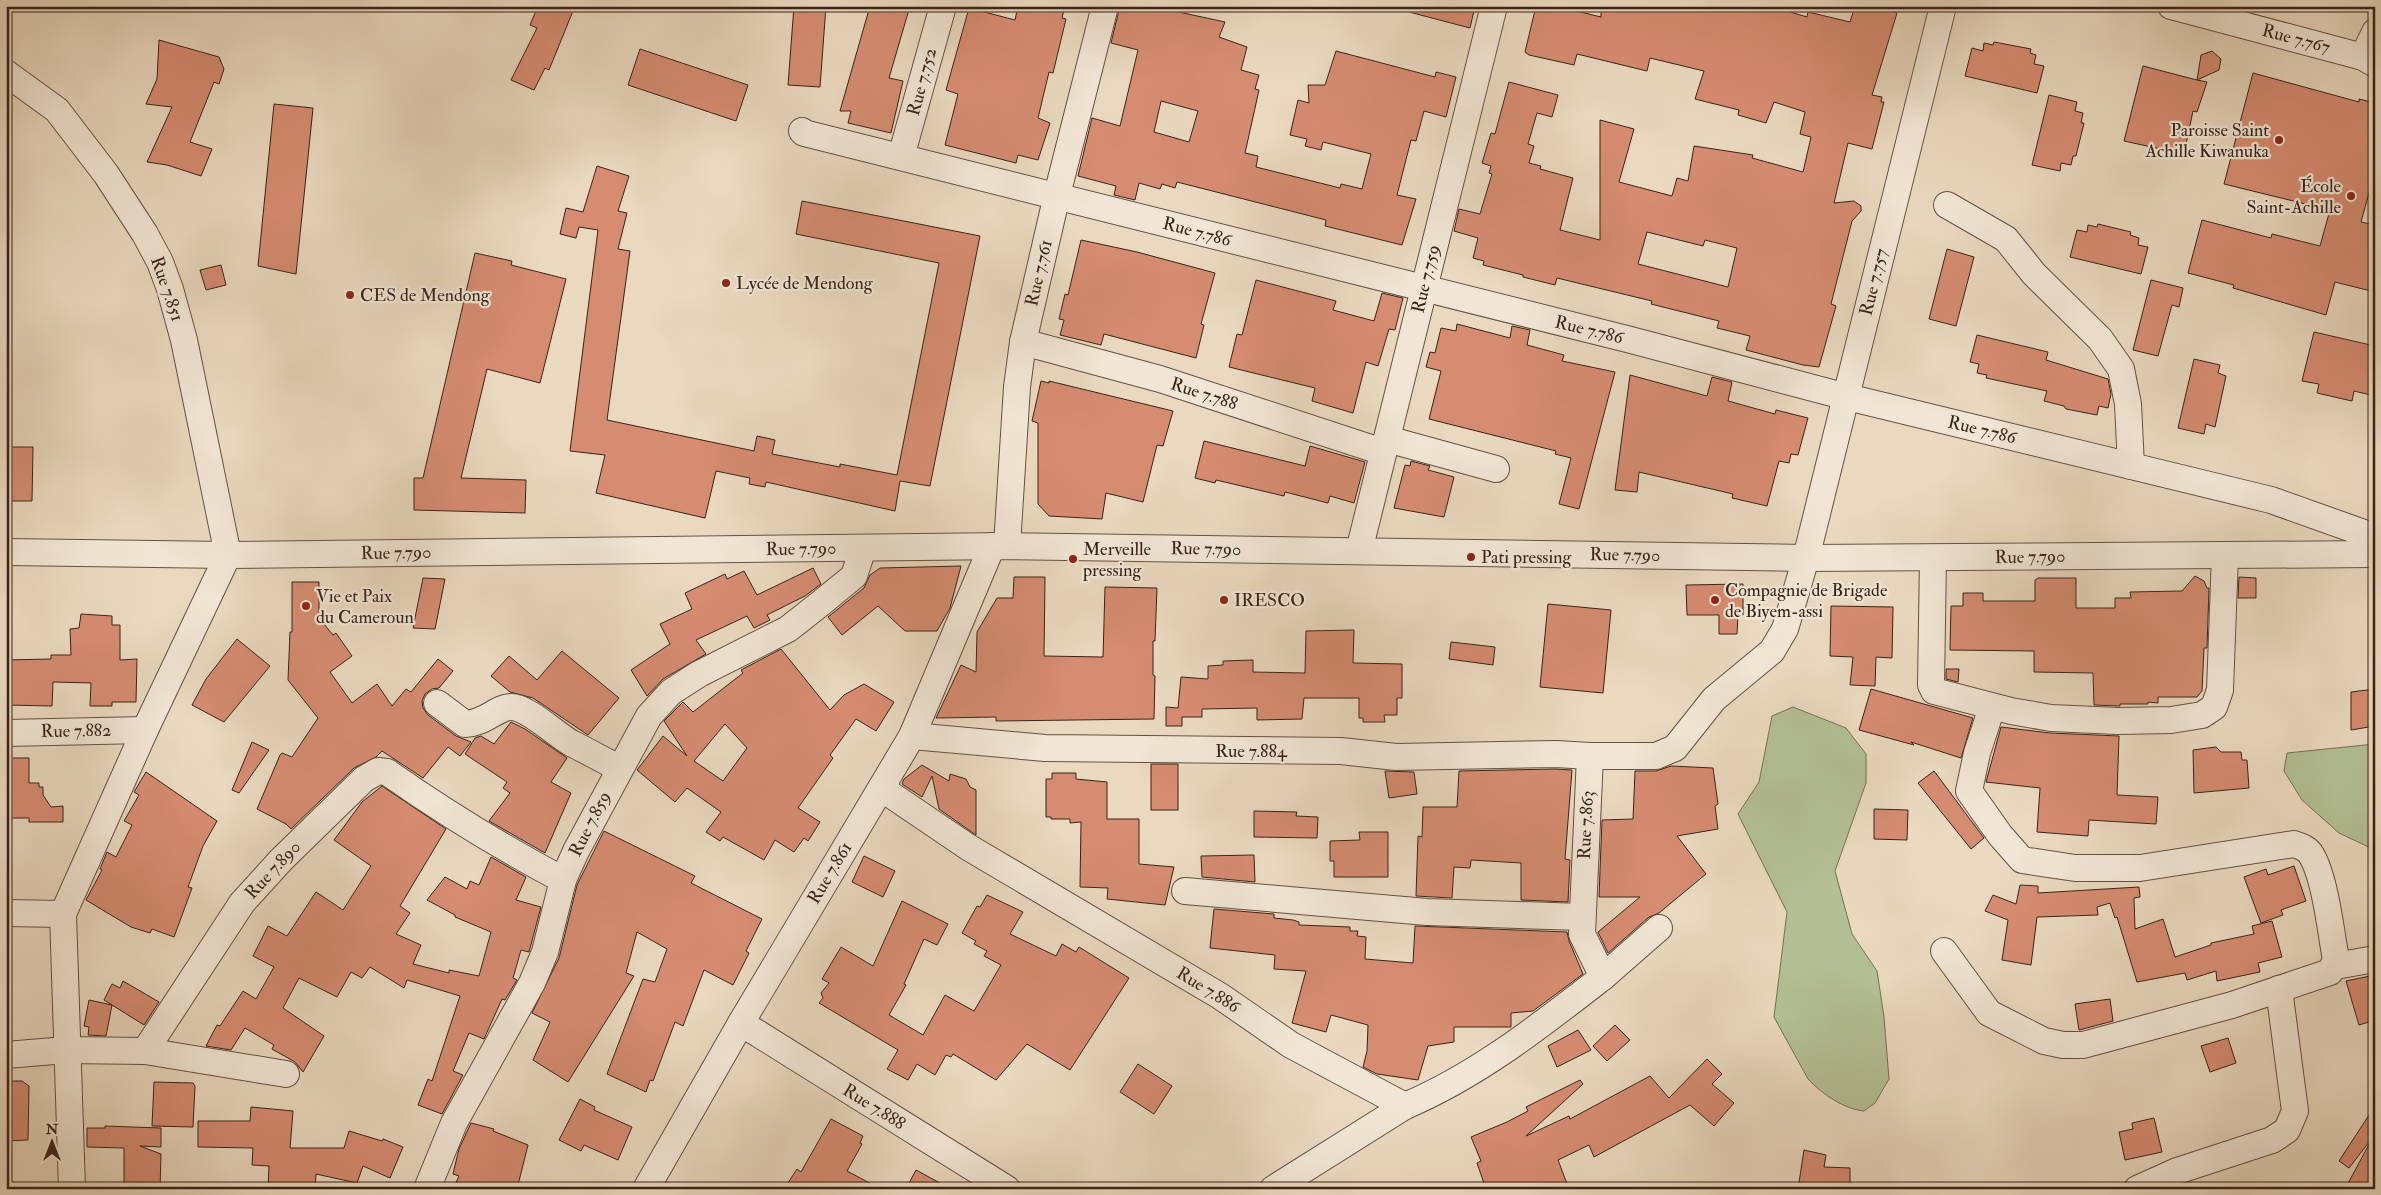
<svg xmlns="http://www.w3.org/2000/svg" width="2381" height="1195" viewBox="0 0 2381 1195" font-family="'IM FELL Double Pica',serif">
<rect width="100%" height="100%" fill="#ead9bf"/>
<filter id="stains"><feTurbulence type="fractalNoise" baseFrequency=".004" numOctaves="4"/><feColorMatrix values="0 0 0 0 .2 0 0 0 0 .09 0 0 0 0 .02 0 0 0 .5 -.17"/></filter>
<radialGradient id="worn" r=".72"><stop offset=".6" stop-color="#630" stop-opacity="0"/><stop offset="1" stop-color="#630" stop-opacity=".3"/></radialGradient>
<!-- green -->
<g fill="#b3c095" stroke="#767157">
<path d="M1793,707L1846,728L1866,754V783L1835,871L1852,934L1877,971L1884,1017L1889,1079L1875,1103L1864,1111C1844,1109 1822,1094 1808,1079L1774,1017L1787,912L1738,814L1759,782L1772,716Z"/>
<path d="M2375,744V850L2339,833L2302,800L2284,771L2287,753Z"/>
</g>
<!-- building -->
<g fill="#d68c71" stroke="#382219" fill-rule="evenodd">
<path d="M538,6H575L549,70L545,68L534,90L511,80L537,28L530,25Z"/>
<path d="M794,6H826L820,87L788,85Z"/>
<path d="M870,6H910L889,78L903,81L891,133L848,123L851,111H840Z"/>
<path d="M1018,6H1065L1062,18L1066,19L1053,73L1049,72L1038,118L1050,123L1038,160L1018,155L1016,163L945,145L958,94L946,90L969,8L1015,20Z"/>
<path d="M1120,6H1151L1225,22L1219,37L1247,47L1241,70L1259,75L1255,89L1259,90L1245,153L1258,156L1256,167L1340,188L1341,184L1362,189L1371,154L1323,142L1321,150L1305,146L1307,139L1290,135L1298,100L1309,103L1308,85H1325L1336,51L1435,77L1436,72L1456,77L1446,117L1424,111L1416,141L1411,140L1397,195L1416,199L1402,245L1325,226L1326,220L1177,182L1175,188L1162,184L1160,189L1139,183L1135,200L1114,195L1116,186L1078,176L1092,118L1120,126L1138,50L1111,43ZM1161,101L1198,111L1189,142L1154,132Z"/>
<path d="M1409,6H1475L1470,28L1409,12Z"/>
<path d="M1536,6H1556L1601,17V6H1770L1807,17L1808,12L1850,22L1855,6H1873L1897,13L1872,95L1882,97L1881,102H1884L1872,149L1848,143L1834,203L1854,201L1861,206V211L1852,221L1831,304L1836,306L1819,367L1803,365L1746,350L1750,336L1717,328L1719,321L1651,304L1652,301L1557,278L1555,285L1523,277V275L1483,265L1484,261L1473,258L1478,238L1454,231L1459,209L1480,214L1492,174L1489,173L1491,166L1482,163L1491,133L1495,134L1509,82L1558,95L1552,117L1537,113L1528,144L1534,146L1529,163L1541,166L1540,169L1573,178L1560,230L1600,240V120L1634,129L1619,182L1672,196L1677,178L1688,181L1694,146L1753,155L1752,158L1803,172L1811,137L1800,134L1805,112L1774,102L1766,123L1738,115L1739,110L1695,99L1704,71L1650,58L1647,71L1577,54L1574,65L1529,55L1525,52ZM1647,232L1703,246L1705,240L1737,248L1728,287L1638,264Z"/>
<path d="M159,40L219,57L224,69L219,84L214,82L190,142L212,149L201,176L167,165L147,162L172,107L146,104L157,79Z"/>
<path d="M1994,42L2031,49L2030,53L2036,55L2034,64L2044,66L2037,93L1965,76L1972,48L1983,51L1984,43L1993,45Z"/>
<path d="M640,49L748,85L736,121L628,85Z"/>
<path d="M2212,51L2221,59L2219,70L2197,80L2207,82L2197,112L2193,111L2184,154L2124,141L2143,66L2197,80L2201,55Z"/>
<path d="M2253,73L2359,102V99L2375,103V171L2361,222L2375,225V292L2335,282L2326,315L2233,288L2234,285L2188,273L2202,220L2271,238L2272,234L2320,246L2330,210L2224,184Z"/>
<path d="M2049,95L2077,102L2075,111L2083,113L2081,123H2084L2076,156H2073L2071,165L2061,163L2060,171L2032,165Z"/>
<path d="M274,104L313,108L296,274L258,266Z"/>
<path d="M597,166L629,176L618,211L627,213L618,249L630,251L607,420L754,451L757,436L775,440L772,454L840,467V464L897,475L939,263L796,234L802,201L980,236L930,486L900,481L895,511L766,482L765,487L749,484L750,478L716,471L705,518L596,493L605,455L570,451L598,230L579,227L576,238L560,234L566,208L583,212Z"/>
<path d="M2098,224L2131,232L2130,235L2139,238L2138,245L2148,247L2141,274L2070,257L2077,230L2087,232L2088,225L2097,227Z"/>
<path d="M1081,240L1137,252L1215,273L1201,324L1204,325L1196,358L1104,334L1101,345L1060,335L1064,320L1059,319L1065,294L1068,295Z"/>
<path d="M1947,249L1974,257L1956,326L1929,319Z"/>
<path d="M475,253L512,261L511,265L566,279L540,383L487,369L461,478L526,480L525,513L414,510V478H423Z"/>
<path d="M221,265L226,285L206,290L200,270Z"/>
<path d="M1256,280L1336,301L1333,310L1374,321L1382,293L1403,298L1395,330L1389,329L1378,366L1366,362L1353,413L1312,401L1315,388L1229,367L1237,334L1242,335Z"/>
<path d="M2151,280L2183,288L2179,307L2172,305L2158,356L2133,350Z"/>
<path d="M1457,324L1510,338L1512,326L1530,330L1527,345L1564,355L1562,361L1615,372L1579,509L1559,504L1571,458L1555,454L1556,451L1429,419L1441,371L1426,367L1430,352L1435,353L1441,328L1456,331Z"/>
<path d="M2314,332L2375,346V396L2354,391L2352,401L2317,393L2319,384L2302,381Z"/>
<path d="M1977,335L2048,352L2046,360L2108,379L2111,394L2108,408L2099,406L2097,415L2066,409L2064,406L2044,401L2047,391L1986,378L1987,375L1977,373L1979,364L1970,362Z"/>
<path d="M2194,359L2220,365L2218,373L2226,376L2215,427L2206,424L2204,434L2178,428Z"/>
<path d="M1630,375L1707,396L1712,377L1732,382L1728,401L1775,414L1776,410L1808,418L1798,455L1791,454L1789,463L1779,461L1767,506L1732,498L1733,494L1639,472L1637,492L1615,490Z"/>
<path d="M1041,381L1049,383V381L1173,411L1163,446L1157,445L1143,502L1106,493L1102,519L1049,516L1038,504V423L1032,421Z"/>
<path d="M1204,441L1305,466L1310,446L1365,462L1354,503L1330,496L1328,503L1285,492L1284,496L1216,480L1215,483L1195,478Z"/>
<path d="M6,447H33L32,501H6Z"/>
<path d="M1411,461L1430,466L1428,470L1454,477L1444,517L1394,508L1405,465L1410,466Z"/>
<path d="M961,566L950,608L937,631H905L878,606L842,635L828,617L864,588L870,575L880,568Z"/>
<path d="M813,568L821,584L805,596L767,615L770,620L754,628L747,616L696,640L706,654L663,679L647,696L631,670L670,644L660,624L692,609L685,593L725,574L727,579L744,571L757,595Z"/>
<path d="M2195,576L2204,581L2207,588H2209L2207,648H2204L2202,691L2197,697H2158V703L2148,702V704H2120V706L2094,705L2093,673L2034,672V651L1950,650L1951,606H1963V593H1983V601H2035V580L2038,578H2076V608H2115V598H2131L2130,592L2182,591Z"/>
<path d="M1014,577H1045L1044,656L1103,657L1105,587L1157,588L1155,641H1153V675L1155,676L1154,719L996,721V717L936,718L961,665L976,672L977,632L997,598H1013Z"/>
<path d="M2239,577L2256,578V598H2238Z"/>
<path d="M423,578L445,579L435,629L413,628Z"/>
<path d="M292,582H319V618L333,635L336,633L352,656L330,672L352,703L377,684L392,706L406,689L411,692L438,659L453,671L439,688L432,689L425,694L422,701L423,708L428,715L456,736L471,742L460,756L448,747L423,778L382,751L376,757L354,768L291,829L286,824L257,809L280,755L282,753L292,757L318,718L288,680L290,632H292Z"/>
<path d="M1743,584V615H1738L1737,634H1719V615H1687L1686,585Z"/>
<path d="M1548,604L1611,610L1603,693L1540,687Z"/>
<path d="M1831,606L1893,607L1892,658L1876,657L1875,686L1850,685L1853,657L1830,656Z"/>
<path d="M81,614L112,616V625H120V660L137,659L136,702H112V706H90L91,683L53,682L52,706L6,705V660L51,659V655H71L70,629L79,628Z"/>
<path d="M1354,630L1353,663L1402,664V698H1397V715H1384L1385,722H1363V718H1359V698H1304L1302,719L1257,720V708L1202,709V717H1182V726H1166V707L1178,708L1181,677L1208,679V666L1223,665V661L1253,660V672L1305,673L1306,631Z"/>
<path d="M237,639L270,666L224,722L192,705L206,679Z"/>
<path d="M1451,642L1495,647L1493,665L1449,659Z"/>
<path d="M781,649L830,710L844,695L864,684L894,702L876,731L856,719L830,755L833,758L798,808L820,822L808,841L804,838L794,852L775,840L764,860L723,837L720,841L706,832L721,812L687,788L675,802L637,770L663,736L687,756L664,721L683,702L693,712L743,673L741,670ZM725,724L747,748L723,781L694,761Z"/>
<path d="M562,651L619,698L588,735L533,698L510,692L491,676L509,656L537,680Z"/>
<path d="M1946,669H1959L1958,682L1946,679Z"/>
<path d="M1871,689L1973,718L1961,758L1911,742L1914,745L1859,730Z"/>
<path d="M2375,689V726L2351,730V692Z"/>
<path d="M511,722L525,729L567,758L551,782L571,793L545,853L489,821L510,793L503,788L507,782L465,754L475,738L481,736L494,744Z"/>
<path d="M2001,727L2050,733L2119,736L2117,795L2158,797L2156,824L2089,820L2088,836L2037,832L2040,788L1986,782Z"/>
<path d="M252,742L269,750L239,793L232,790Z"/>
<path d="M2216,747L2221,752H2241L2242,760H2247L2249,788L2194,793L2193,750Z"/>
<path d="M6,758H29V783H39V787H43V795L51,807L63,806V822H29V818H6Z"/>
<rect x="1151" y="764" width="27" height="46"/>
<path d="M922,765L949,781L950,774L966,779L970,787L976,790V835L939,809L932,776L922,797L902,784L904,779Z"/>
<path d="M1671,766L1713,768L1718,804L1715,806L1718,829L1677,836L1706,874L1659,913L1649,917L1608,953L1598,932L1640,897H1599L1602,820L1633,819L1635,771H1656Z"/>
<path d="M1556,769L1572,770L1565,859L1570,860L1568,902L1521,900V863L1471,860L1470,868L1454,867L1452,898L1416,896L1418,836L1422,837L1423,807H1457L1459,771Z"/>
<path d="M1385,771L1414,772L1417,794L1389,798Z"/>
<path d="M1934,771L1984,838L1971,849L1918,783Z"/>
<path d="M146,772L217,821L203,846L188,887L192,888L174,937L152,929L150,933L131,927L86,900L102,870L100,869L107,852L116,857L132,825L124,821L139,795L134,792Z"/>
<path d="M1052,773H1076V779L1107,782V819H1139V864L1174,867L1165,905L1107,899L1108,888L1080,887L1081,822L1070,823V819H1051V817H1046V779H1052Z"/>
<path d="M382,786L446,829L400,906L410,913L396,934L421,945L413,964L449,973V970L479,976L491,932L455,917V915L427,900L445,877L467,889L470,881L479,885L491,857L526,877L516,900L541,907L529,952L521,950L513,978L517,980L505,1000L502,999L484,1039L469,1033L453,1071L463,1075L442,1114L418,1105L428,1079L432,1081L460,996L407,980L404,988L370,967L362,978L351,972L337,997L299,978L283,1008L324,1036L303,1072L295,1062L272,1049L274,1045L245,1028L231,1050L206,1046L217,1025L220,1026L243,991L256,999L274,967L253,956L268,926L287,936L316,892L343,910L371,866L334,840L362,802Z"/>
<path d="M1874,809L1908,810L1907,840L1874,839Z"/>
<path d="M1254,811L1297,812L1296,816L1318,817L1317,838L1254,837Z"/>
<path d="M604,831L695,876L691,883L762,919L746,951L749,953L733,985L704,970L683,1026L675,1022L653,1081L650,1080L646,1092L607,1074L643,979L655,982L667,949L637,932L626,973L634,976L568,1082L533,1060L550,1022L532,1013L559,958L577,885Z"/>
<path d="M1359,832H1388V877H1334V861H1330V841L1360,840Z"/>
<path d="M1254,855L1255,882L1202,877L1201,856Z"/>
<path d="M864,856L895,871L883,897L852,882Z"/>
<path d="M2294,866L2306,901L2281,910L2283,915L2261,923L2244,877L2266,869L2268,875Z"/>
<path d="M2020,885L2038,886V893L2139,887L2140,897L2134,898L2135,929L2163,919L2175,957L2211,945V943L2254,934L2252,926L2272,921L2282,957L2258,963L2260,972L2217,981L2216,971L2187,980L2185,973L2137,982L2117,917L2115,918L2110,903L2097,907L2098,915L2037,917L2031,965L2002,960L2008,920L1985,911L1993,895L2016,904Z"/>
<path d="M987,895L1023,912L1010,934L1056,956L1062,944L1076,952L1079,947L1129,978L1070,1070L1027,1044L996,1080L953,1054L951,1057L946,1055L935,1075L917,1064L908,1080L887,1069L898,1050L819,1003L823,998L821,993L829,983L822,979L841,947L873,966L902,901L948,924L937,945L924,939L904,984L906,985L889,1015L923,1035L945,995L974,1011L1001,965L984,956L987,951L974,944L976,941L962,933L977,906L980,907Z"/>
<path d="M1214,909L1274,914V918L1293,920L1299,922V925L1350,927V931H1358L1357,936L1366,937L1365,959L1413,963L1415,926L1567,932L1569,941L1583,974L1533,1011L1511,1013V1027H1454V1042L1428,1046L1418,1080L1377,1074L1363,1067L1367,1051L1368,1025L1331,1015L1326,1032L1292,1023L1306,971L1274,969L1275,955L1210,948Z"/>
<path d="M2375,975V1020L2359,1025L2346,981Z"/>
<path d="M123,981L159,1002L144,1025L112,1005L106,1036L88,1035L89,1027L84,1026L89,1000L112,1005L104,1000L112,984L120,988Z"/>
<path d="M2110,999L2113,1021L2079,1030L2075,1004Z"/>
<path d="M1615,1025L1630,1040L1607,1061L1593,1046Z"/>
<path d="M1578,1030L1591,1050L1557,1067L1548,1046Z"/>
<path d="M2228,1038L2236,1063L2210,1072L2201,1046Z"/>
<path d="M1707,1059L1722,1074L1712,1084L1734,1103L1714,1126L1690,1105L1594,1157L1589,1145L1558,1160L1569,1189H1486L1477,1163L1481,1161L1471,1137L1507,1122L1528,1111L1526,1107L1580,1080L1583,1084L1526,1136L1569,1116L1570,1119L1650,1076L1669,1098Z"/>
<path d="M1138,1064L1172,1086L1154,1114L1120,1092Z"/>
<path d="M6,1081H22L29,1086L28,1140L6,1141Z"/>
<path d="M154,1082L193,1083L195,1086L193,1127L152,1126Z"/>
<path d="M580,1099L595,1107L594,1110L632,1127L618,1160L584,1145L581,1151L559,1140Z"/>
<path d="M2375,1106V1170L2365,1189H2345L2373,1137L2349,1168L2339,1161Z"/>
<path d="M251,1107L293,1111L290,1148H344L349,1131L382,1141L383,1139L403,1147L390,1178L363,1166L357,1183L316,1174L315,1189H268L269,1166L252,1165L253,1148L198,1147V1121H250Z"/>
<path d="M2154,1118L2162,1152L2125,1160L2119,1132L2133,1129L2132,1123Z"/>
<path d="M831,1119L863,1136L860,1143L862,1144L847,1171L881,1189H784L797,1169L801,1172Z"/>
<path d="M471,1123L494,1129L493,1131L528,1145L517,1189H453L459,1176L453,1174L459,1149Z"/>
<path d="M105,1126L161,1128V1147L140,1146L161,1154L160,1189H124V1148L87,1147V1128H105Z"/>
<path d="M1804,1150L1826,1155L1824,1167L1850,1168V1189H1798Z"/>
<path d="M916,1170L951,1189H906Z"/>
</g>
<g fill="none" stroke-linecap="round" stroke-linejoin="round">
<!-- minor casing -->
<g stroke="#645042" stroke-width="28">
<g id="minor">
<path d="M2171,6L2363,57L2375,64"/>
<path d="M2363,57L2375,32"/>
<path d="M6,73L57,110L106,174L145,234L160,262L170,289L184,340L228,555L145,730L63,914L72,1189"/>
<path d="M802,131L804,133L1627,339L1847,397L2271,500L2375,537"/>
<path d="M901,157L943,6"/>
<path d="M1947,205L2006,239L2034,274L2100,339L2121,369L2128,404L2131,466"/>
<path d="M1023,342L1160,379L1383,452"/>
<path d="M1387,439L1496,469"/>
<path d="M1007,546L1017,387L1023,342L1057,195L1105,6"/>
<path d="M1359,551L1494,6"/>
<path d="M6,552L228,555L1007,546L1806,558L2375,554"/>
<path d="M1933,558L1931,685L1934,691L2011,711L2051,718L2118,721L2171,720L2202,715L2214,707L2220,690L2225,555"/>
<path d="M437,703L465,724C486,723 497,707 511,707C528,707 555,734 571,743C587,751 603,760 619,768"/>
<path d="M6,733L145,730"/>
<path d="M912,736L1045,748L1341,751L1396,757L1556,754L1590,756"/>
<path d="M881,788L968,847L1220,996L1291,1045L1405,1106L1273,1189"/>
<path d="M1185,891L1427,912L1582,917"/>
<path d="M6,913L63,914"/>
<path d="M1944,951L1989,1013L2044,1041L2063,1045H2083L2232,1005L2330,972L2336,960C2331,933 2325,875 2310,853C2306,848 2300,846 2294,844L2140,868H2075L2022,860L2000,835L1969,791L1977,753L1992,707"/>
<path d="M2335,966L2375,959"/>
<path d="M1603,977L1659,928"/>
<path d="M741,1023L1007,1189"/>
<path d="M145,1051L286,1074"/>
<path d="M6,1055L66,1050L145,1051L242,903L281,860L364,779L378,771L387,772C444,812 501,847 563,880"/>
<path d="M1405,1106C1478,1075 1541,1025 1603,977L1582,934L1590,756H1656L1675,748L1714,699L1772,651L1785,629L1806,558L1943,6"/>
<path d="M427,1189L454,1123L532,983L545,952L563,880L576,851L649,716L671,692L699,674L788,629L821,603L854,576L863,548"/>
<path d="M646,1189L741,1023L912,736L992,546"/>
<path d="M2137,1189L2177,1171L2272,1140L2287,1130L2295,1111L2279,989"/>
</g>
</g>
<!-- minor -->
<use href="#minor" stroke="#f1e6d5" stroke-width="26"/>
</g>
<!-- markers -->
<g fill="#8f2418" stroke="#f1e6d5" stroke-width="2">
<circle cx="2279" cy="140" r="5"/>
<circle cx="2351" cy="196" r="5"/>
<circle cx="726" cy="283" r="5"/>
<circle cx="350" cy="295" r="5"/>
<circle cx="1471" cy="557" r="5"/>
<circle cx="1073" cy="559" r="5"/>
<circle cx="1224" cy="600" r="5"/>
<circle cx="1715" cy="600" r="5"/>
<circle cx="306" cy="606" r="5"/>
</g>
<g text-anchor="middle" dominant-baseline="central" stroke-width="4.5" stroke-linejoin="round" paint-order="stroke">
<!-- street labels -->
<g font-size="18" fill="#382219" stroke="#f1e6d5">
<text transform="translate(2296 39) rotate(15)">Rue 7.767</text>
<text transform="translate(922 82) rotate(-75)">Rue 7.752</text>
<text transform="translate(1197 232) rotate(15)">Rue 7.786</text>
<text transform="translate(1039 273) rotate(-77)">Rue 7.761</text>
<text transform="translate(1426 279) rotate(-76)">Rue 7.759</text>
<text transform="translate(1874 282) rotate(-76)">Rue 7.757</text>
<text transform="translate(167 289) rotate(71)">Rue 7.851</text>
<text transform="translate(1589 330) rotate(14)">Rue 7.786</text>
<text transform="translate(1204 394) rotate(18)">Rue 7.788</text>
<text transform="translate(1982 430) rotate(14)">Rue 7.786</text>
<text transform="translate(801 549) rotate(-1)">Rue 7.790</text>
<text transform="translate(1206 549) rotate(1)">Rue 7.790</text>
<text transform="translate(396 553) rotate(-1)">Rue 7.790</text>
<text transform="translate(1625 555) rotate(1)">Rue 7.790</text>
<text transform="translate(2030 557) rotate(-1)">Rue 7.790</text>
<text transform="translate(76 731) rotate(-1)">Rue 7.882</text>
<text x="1251" y="751">Rue 7.884</text>
<text transform="translate(590 824) rotate(-63)">Rue 7.859</text>
<text transform="translate(1586 825) rotate(-87)">Rue 7.863</text>
<text transform="translate(273 870) rotate(-47)">Rue 7.890</text>
<text transform="translate(830 873) rotate(-59)">Rue 7.861</text>
<text transform="translate(1208 990) rotate(32)">Rue 7.886</text>
<text transform="translate(874 1107) rotate(32)">Rue 7.888</text>
</g>
<!-- poi labels -->
<g font-size="18" fill="#382219" stroke="#f1e6d5" text-anchor="start">
<text x="2269" y="130" text-anchor="end">Paroisse Saint<tspan x="2269" dy="21">Achille Kiwanuka</tspan></text>
<text x="2341" y="186" text-anchor="end">École<tspan x="2341" dy="21">Saint-Achille</tspan></text>
<text x="736" y="283">Lycée de Mendong</text>
<text x="360" y="295">CES de Mendong</text>
<text x="1083" y="549">Merveille<tspan x="1083" dy="21">pressing</tspan></text>
<text x="1481" y="557">Pati pressing</text>
<text x="1725" y="590">Compagnie de Brigade<tspan x="1725" dy="21">de Biyem-assi</tspan></text>
<text x="316" y="596">Vie et Paix<tspan x="316" dy="21">du Cameroun</tspan></text>
<text x="1234" y="600">IRESCO</text>
</g>
</g>
<!-- margin -->
<rect width="2381" height="1195" fill="none" stroke="#ead9bf" stroke-width="25"/>
<rect x="8" y="8" width="2366" height="1180" fill="none" stroke="#382219" stroke-width="2.5"/>
<rect x="12" y="12" width="2356" height="1170" fill="none" stroke="#382219"/>
<!-- north arrow -->
<g transform="translate(52 1142)" stroke="#f1e6d5" stroke-width="4" paint-order="stroke">
<path d="M0-4L9 19L0 12L-9 19Z" fill="#382219"/>
<text y="-8" font-size="14" font-weight="bold" text-anchor="middle" fill="#382219">N</text>
</g>
<rect width="100%" height="100%" filter="url(#stains)"/>
<rect width="100%" height="100%" fill="url(#worn)"/>
</svg>
